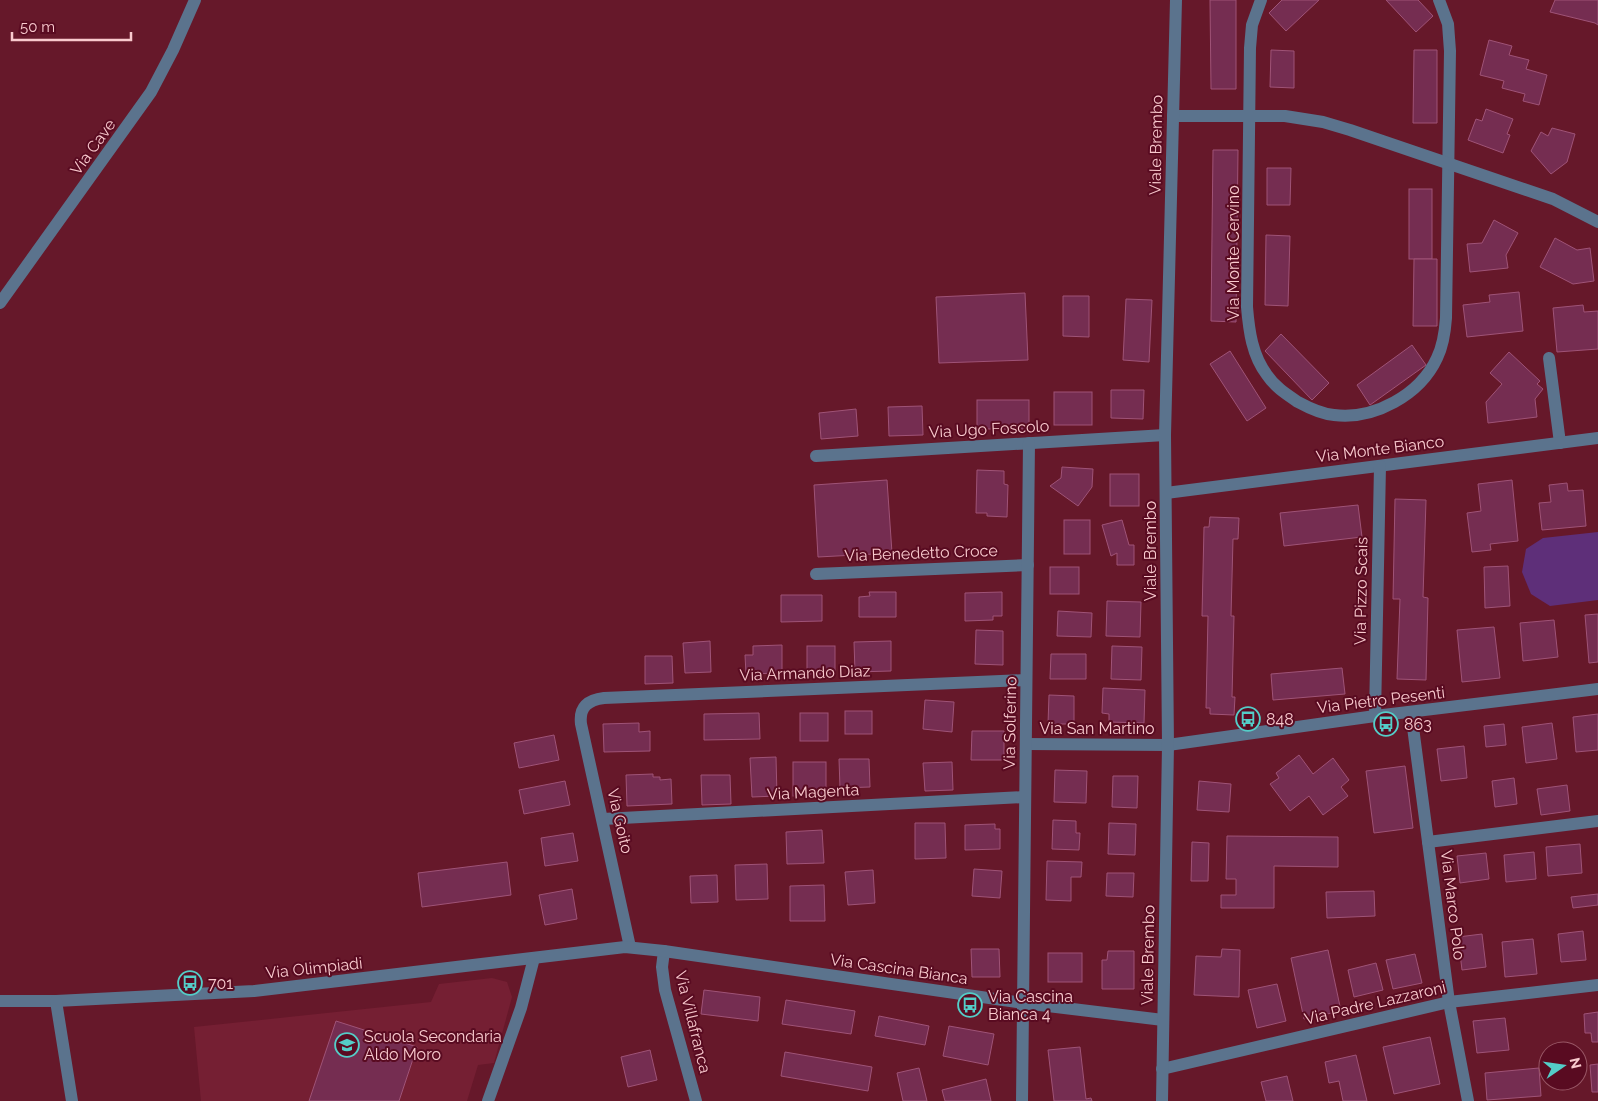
<svg xmlns="http://www.w3.org/2000/svg" width="1598" height="1101" viewBox="0 0 1598 1101" font-family="Raleway,sans-serif">
<rect width="100%" height="100%" fill="#66182a"/>
<!-- built -->
<path fill="#751f33" d="M492,978L507,982L512,997L494,1063L478,1065L467,1101H201L194,1027L431,1002L439,984Z"/>
<!-- green -->
<path fill="#5e2f79" d="M1598,532V600L1550,606L1531,594L1522,572L1526,549L1543,538Z"/>
<!-- building -->
<g fill="#752d51" stroke="#9f5377">
<path d="M1210,0H1236V89H1211Z"/>
<path d="M1282,0H1319L1286,31L1269,13Z"/>
<path d="M1386,0H1418L1433,16L1416,32Z"/>
<path d="M1555,0H1598V25L1595,23L1550,12Z"/>
<path d="M1489,40L1512,46L1509,55L1529,60L1526,69L1547,75L1539,105L1523,101L1525,94L1502,88L1504,81L1480,75Z"/>
<path d="M1271,50L1294,51V88L1270,87Z"/>
<path d="M1414,50H1437V123H1413Z"/>
<path d="M1486,109L1513,119L1507,134L1510,135L1503,153L1468,140L1476,119L1482,121Z"/>
<path d="M1552,128L1575,134L1567,162L1551,174L1531,151L1541,132L1548,136Z"/>
<path d="M1213,150H1238L1236,322L1211,321Z"/>
<path d="M1267,168H1291L1290,205H1267Z"/>
<rect x="1409" y="189" width="23" height="70"/>
<path d="M1494,220L1518,233L1506,255L1508,268L1470,272L1467,244L1482,243Z"/>
<path d="M1266,235L1290,236L1288,306L1265,305Z"/>
<path d="M1555,238L1577,250L1590,248L1594,281L1573,284L1540,267Z"/>
<path d="M1414,259H1437V326H1413Z"/>
<path d="M1519,292L1523,331L1467,337L1463,305L1490,302L1489,295Z"/>
<path d="M1025,293L1028,360L939,363L936,297Z"/>
<path d="M1063,296H1089V337L1063,336Z"/>
<path d="M1126,299L1152,300L1149,362L1123,360Z"/>
<path d="M1583,305L1584,312L1598,311V349L1557,352L1553,308Z"/>
<path d="M1281,334L1329,383L1312,400L1265,351Z"/>
<path d="M1412,345L1426,365L1370,405L1357,385Z"/>
<path d="M1230,351L1266,408L1247,421L1210,364Z"/>
<path d="M1509,352L1540,381L1537,384L1543,389L1535,399L1537,417L1488,423L1486,402L1502,384L1490,373Z"/>
<path d="M1111,390H1144L1143,419L1111,418Z"/>
<rect x="1054" y="392" width="38" height="33"/>
<rect x="977" y="400" width="52" height="29"/>
<path d="M922,406L923,435L889,436L888,407Z"/>
<path d="M856,409L858,436L821,439L819,413Z"/>
<path d="M1062,467L1093,469L1092,487L1078,506L1050,486L1061,478Z"/>
<path d="M977,470L1004,471V484L1008,485L1007,517L987,516V513H976Z"/>
<rect x="1110" y="474" width="29" height="32"/>
<path d="M887,480L892,553L818,557L814,485Z"/>
<path d="M1512,480L1518,541L1490,544L1491,550L1472,552L1467,513L1481,511L1478,484Z"/>
<path d="M1567,483L1568,491L1583,490L1586,526L1542,530L1539,503L1551,502L1549,485Z"/>
<path d="M1395,499L1426,500L1423,597L1428,598L1426,680L1397,679L1400,599H1393Z"/>
<path d="M1358,505L1362,537L1284,546L1280,513Z"/>
<path d="M1210,517L1239,518L1238,539H1233L1231,616H1234L1232,697H1235L1234,715L1210,714V708H1206L1208,616H1202L1204,527H1209Z"/>
<rect x="1064" y="520" width="26" height="34"/>
<path d="M1122,520L1129,545H1134V565H1117V553L1111,556L1102,525Z"/>
<path d="M1508,566L1510,606L1485,608L1484,567Z"/>
<rect x="1050" y="567" width="29" height="27"/>
<path d="M869,592H896V617H859V597L870,596Z"/>
<path d="M1002,592V616H993V620L965,621V593Z"/>
<path d="M781,595H822V621L781,622Z"/>
<path d="M1107,601L1141,602L1140,637L1106,636Z"/>
<path d="M1058,611L1092,613L1091,637L1057,636Z"/>
<path d="M1598,614V662L1589,663L1585,615Z"/>
<path d="M1554,620L1558,657L1523,661L1520,623Z"/>
<path d="M1494,627L1500,678L1462,682L1457,630Z"/>
<path d="M976,630L1003,631V665L975,664Z"/>
<path d="M710,641L711,672L685,673L683,643Z"/>
<path d="M891,641V671L855,672L854,642Z"/>
<path d="M782,645V673L746,674L745,655H753V646Z"/>
<rect x="807" y="646" width="28" height="28"/>
<path d="M1112,646L1142,647L1141,680L1111,679Z"/>
<path d="M1051,654H1086V679H1050Z"/>
<path d="M645,656H672L673,683L645,684Z"/>
<path d="M1342,668L1345,694L1273,700L1271,674Z"/>
<path d="M1103,688L1145,690L1144,723L1109,722V714L1102,713Z"/>
<path d="M1049,695L1074,696V724H1048Z"/>
<path d="M925,700L954,702L952,732L923,729Z"/>
<rect x="845" y="711" width="27" height="23"/>
<path d="M759,713L760,739L704,740V714Z"/>
<rect x="800" y="713" width="28" height="28"/>
<path d="M1598,714V750L1576,752L1573,717Z"/>
<path d="M639,723V732L650,731V751L604,752L603,724Z"/>
<path d="M1552,723L1557,759L1526,763L1522,727Z"/>
<path d="M1504,724L1506,745L1486,747L1484,726Z"/>
<path d="M972,731H1004V760H971Z"/>
<path d="M554,735L559,760L519,768L514,743Z"/>
<path d="M1464,746L1467,778L1441,781L1437,749Z"/>
<path d="M1299,755L1313,774L1333,758L1349,780L1341,787L1348,796L1323,815L1309,796L1290,811L1270,784L1279,778L1276,773Z"/>
<path d="M776,757L777,796L752,797L750,758Z"/>
<path d="M839,759H869L870,787L840,788Z"/>
<rect x="793" y="762" width="33" height="34"/>
<path d="M952,762L953,790L925,791L923,763Z"/>
<path d="M1405,766L1413,828L1374,833L1366,771Z"/>
<path d="M1055,770L1087,771L1086,803L1054,802Z"/>
<path d="M653,774V777H660V780L671,779L672,804L627,806L626,775Z"/>
<path d="M701,775H730L731,804L702,805Z"/>
<path d="M1113,776H1138L1137,808L1112,807Z"/>
<path d="M1514,778L1517,804L1495,807L1492,781Z"/>
<path d="M565,781L570,805L524,814L519,790Z"/>
<path d="M1199,781L1231,784L1229,812L1197,810Z"/>
<path d="M1567,785L1570,811L1541,815L1537,789Z"/>
<path d="M1053,820L1076,821V833H1080L1079,850L1052,849Z"/>
<path d="M915,823H945L946,858L915,859Z"/>
<path d="M1109,823L1136,824L1135,855L1108,854Z"/>
<path d="M995,824V829H1000V849L965,850V825Z"/>
<path d="M822,830L824,863L787,864L786,832Z"/>
<path d="M573,833L578,861L545,866L541,838Z"/>
<path d="M1227,836L1338,837V867L1274,866V908H1221V895H1236V879H1226Z"/>
<path d="M1192,842L1209,843L1208,881H1191Z"/>
<path d="M1580,844L1582,873L1548,876L1546,847Z"/>
<path d="M1534,852L1536,879L1506,882L1504,855Z"/>
<path d="M1486,853L1489,879L1460,883L1457,856Z"/>
<path d="M1047,861L1082,862L1081,877H1071V901L1046,900Z"/>
<path d="M507,862L511,895L422,907L418,873Z"/>
<path d="M767,864L768,899L736,900L735,865Z"/>
<path d="M974,869L1002,871L1000,898L972,896Z"/>
<path d="M873,870L875,903L848,905L845,872Z"/>
<path d="M1107,873H1134L1133,897L1106,896Z"/>
<path d="M717,875L718,902L691,903L690,876Z"/>
<path d="M824,885L825,921H790V886Z"/>
<path d="M572,889L577,919L545,925L539,895Z"/>
<path d="M1374,891L1375,916L1327,918L1326,892Z"/>
<path d="M1598,894V905L1573,908L1571,897Z"/>
<path d="M1583,931L1586,960L1561,962L1558,934Z"/>
<path d="M1482,934L1486,967L1462,970L1458,937Z"/>
<path d="M1533,939L1537,974L1505,977L1502,942Z"/>
<path d="M971,949H999L1000,977H972Z"/>
<path d="M1222,949L1240,950L1239,997L1194,995L1196,956L1221,957Z"/>
<path d="M1328,950L1341,1011L1304,1019L1291,958Z"/>
<path d="M1108,951H1134V989H1102V960H1107Z"/>
<rect x="1048" y="953" width="34" height="29"/>
<path d="M1415,954L1422,983L1393,989L1386,960Z"/>
<path d="M1376,963L1383,990L1354,997L1348,970Z"/>
<path d="M1277,984L1286,1021L1257,1028L1248,990Z"/>
<path d="M704,990L760,997L758,1021L701,1014Z"/>
<path d="M786,1000L855,1011L851,1034L782,1024Z"/>
<path d="M1598,1012V1042H1592L1591,1033H1585L1584,1014Z"/>
<path d="M879,1016L929,1026L925,1045L875,1036Z"/>
<path d="M1505,1018L1509,1050L1477,1053L1473,1021Z"/>
<path d="M336,1021L417,1047L399,1101H309Z"/>
<path d="M949,1026L994,1034L988,1065L943,1056Z"/>
<path d="M1430,1037L1440,1084L1394,1094L1383,1047Z"/>
<path d="M1080,1047L1086,1099L1091,1098L1092,1101H1054L1048,1050Z"/>
<path d="M650,1050L657,1080L628,1087L621,1057Z"/>
<path d="M785,1052L872,1067L868,1091L781,1076Z"/>
<path d="M1356,1055L1367,1101H1343L1339,1081L1329,1083L1325,1062Z"/>
<path d="M1598,1064V1092H1592L1590,1065Z"/>
<path d="M919,1068L927,1101H903L897,1073Z"/>
<path d="M1539,1068L1541,1096L1487,1100L1485,1073Z"/>
<path d="M1287,1076L1293,1101H1266L1261,1082Z"/>
<path d="M986,1079L991,1101H945L942,1090Z"/>
</g>
<g fill="none" stroke-linecap="round" stroke-linejoin="round">
<!-- minor -->
<g stroke="#5b738d" stroke-width="12">
<path d="M1261,0L1252,25L1250,48L1247,307C1249,331 1252,355 1267,375C1275,387 1286,394 1298,402C1309,408 1321,414 1334,415C1374,420 1420,395 1437,358C1443,346 1445,332 1446,318L1450,51L1448,24L1439,0"/>
<path d="M1173,116H1285L1323,122L1350,130L1553,199L1598,222"/>
<path d="M0,303L151,92L173,50L195,0"/>
<path d="M1549,358L1560,443"/>
<path d="M816,456L1165,435"/>
<path d="M1166,493L1598,438"/>
<path d="M816,574L1028,565"/>
<path d="M1411,712L1449,1002L1468,1101"/>
<path d="M1375,716L1380,466"/>
<path d="M1026,744L1168,745L1375,716L1598,689"/>
<path d="M603,819L1025,797"/>
<path d="M1428,842L1598,821"/>
<path d="M630,947L581,724C579,707 588,700 604,698L1026,680"/>
<path d="M664,951L662,967L665,990L696,1101"/>
<path d="M0,1001H56L254,991L625,947L664,951L1023,1003L1163,1020"/>
<path d="M56,1001L72,1101"/>
<path d="M1162,1069L1449,1002L1598,985"/>
<path d="M488,1101L521,1008L534,958"/>
<path d="M1022,1101L1029,443"/>
<path d="M1162,1101L1168,745L1165,435L1176,0"/>
</g>
</g>
<!-- icons -->
<defs>
<g id="bus-ring" transform="scale(1.25)"><circle r="9.5" fill="#590b21" stroke="#54cdc8" stroke-width="1.5"/><path d="M-5-6H5V4H4V6H2V4H-2V6H-4V4H-5ZM-3.5-4V0h7V-4ZM-3.5 1.2v1.5H-2V1.2ZM2 1.2v1.5H3.5V1.2Z" fill="#54cdc8"/></g>
<g id="school-ring" transform="scale(1.25)"><circle r="9.5" fill="#590b21" stroke="#54cdc8" stroke-width="1.5"/><path d="M0-5L7-2L0 1L-7-2ZM-4 1L0 2.5L4 1V4Q0 6-4 4Z" fill="#54cdc8"/></g>
</defs>
<g fill-rule="evenodd">
<use href="#bus-ring" x="1248" y="719"/>
<use href="#bus-ring" x="1386" y="724"/>
<use href="#bus-ring" x="190" y="983"/>
<use href="#bus-ring" x="970" y="1005"/>
<use href="#school-ring" x="347" y="1045"/>
</g>
<g text-anchor="middle" dominant-baseline="central" stroke-width="4" stroke-linejoin="round" paint-order="stroke">
<!-- street labels -->
<g font-size="16" fill="#f9cace" stroke="#590b21">
<text transform="translate(1156 145) rotate(-89)">Viale Brembo</text>
<text transform="translate(93 147) rotate(-54)">Via Cave</text>
<text transform="translate(1233 253) rotate(-90)">Via Monte Cervino</text>
<text transform="translate(989 429) rotate(-3)">Via Ugo Foscolo</text>
<text transform="translate(1380 449) rotate(-7)">Via Monte Bianco</text>
<text transform="translate(1150 551) rotate(-90)">Viale Brembo</text>
<text transform="translate(921 553) rotate(-2)">Via Benedetto Croce</text>
<text transform="translate(1361 591) rotate(-89)">Via Pizzo Scais</text>
<text transform="translate(805 673) rotate(-2)">Via Armando Diaz</text>
<text transform="translate(1381 700) rotate(-7)">Via Pietro Pesenti</text>
<text transform="translate(1010 723) rotate(-89)">Via Solferino</text>
<text x="1097" y="728">Via San Martino</text>
<text transform="translate(813 792) rotate(-3)">Via Magenta</text>
<text transform="translate(620 821) rotate(77)">Via Goito</text>
<text transform="translate(1453 905) rotate(83)">Via Marco Polo</text>
<text transform="translate(1148 955) rotate(-89)">Viale Brembo</text>
<text transform="translate(314 968) rotate(-6)">Via Olimpiadi</text>
<text transform="translate(899 969) rotate(8)">Via Cascina Bianca</text>
<text transform="translate(1375 1003) rotate(-13)">Via Padre Lazzaroni</text>
<text transform="translate(693 1022) rotate(76)">Via Villafranca</text>
</g>
<!-- poi labels -->
<g font-size="16" fill="#f9cace" stroke="#590b21" text-anchor="start">
<text x="1266" y="719">848</text>
<text x="1404" y="724">863</text>
<text x="208" y="983">701</text>
<text x="988" y="996">Via Cascina<tspan x="988" dy="18">Bianca 4</tspan></text>
<text x="364" y="1036">Scuola Secondaria<tspan x="364" dy="18">Aldo Moro</tspan></text>
</g>
</g>
<!-- north arrow -->
<g transform="translate(1563 1066) rotate(77)"><circle r="24" fill="#590b21" stroke="#995766"/>
<path d="M0-4L9 19L0 12L-9 19Z" fill="#54cdc8"/>
<text y="-8" font-size="14" font-weight="bold" text-anchor="middle" fill="#f9cace">N</text>
</g>
<!-- scale -->
<path d="M12 32v8h119v-8" fill="none" stroke="#f9cace" stroke-width="2.5"/>
<text x="20" y="32" font-size="15" fill="#f9cace" stroke="#590b21" stroke-width="4" paint-order="stroke">50 m</text>
</svg>
